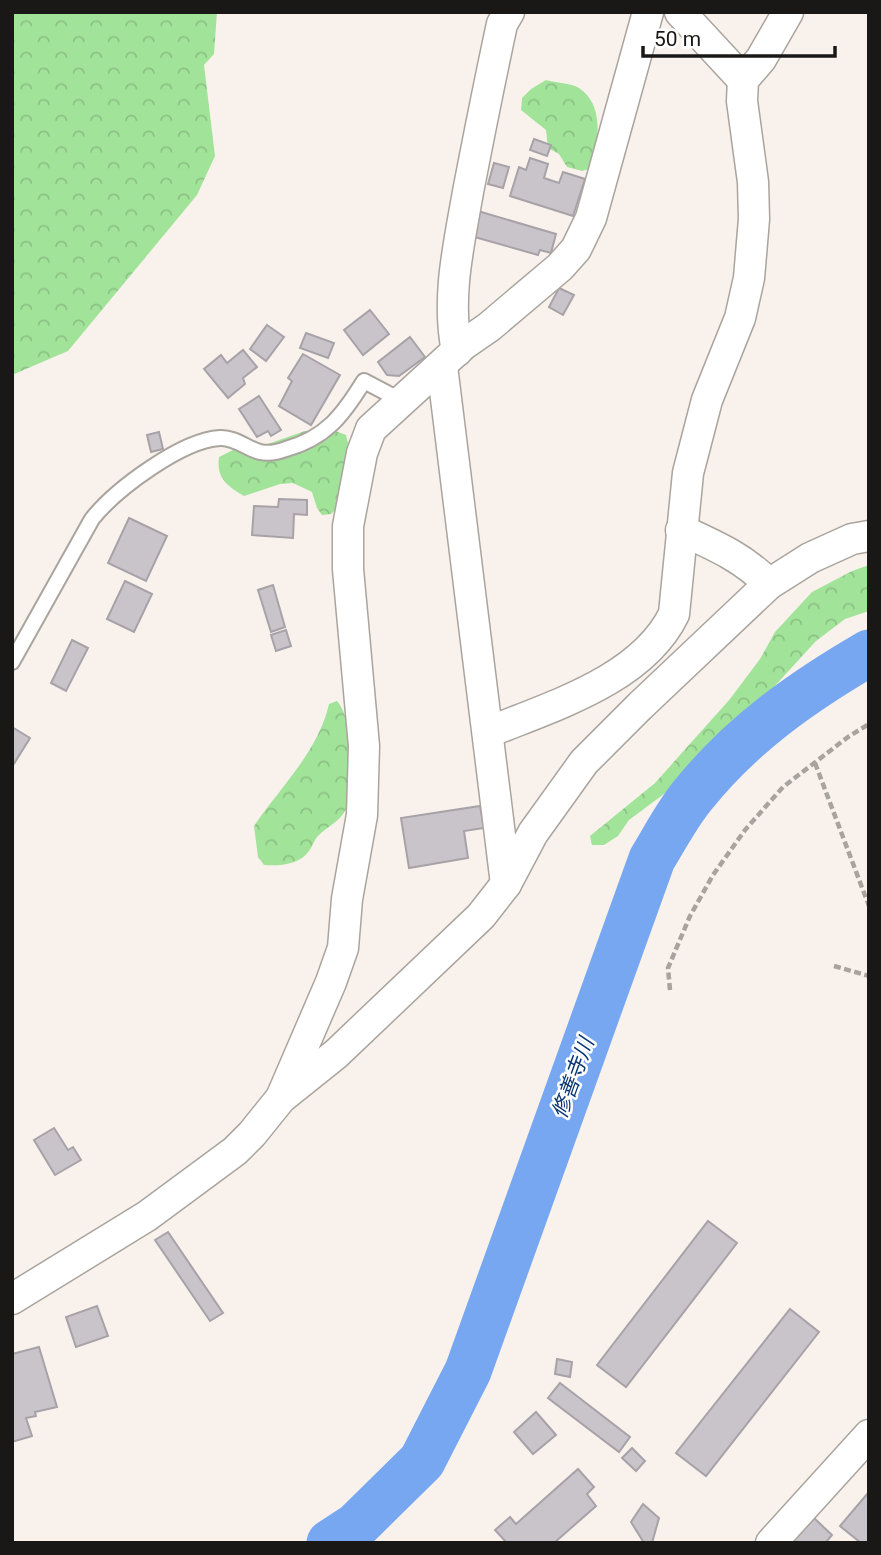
<svg xmlns="http://www.w3.org/2000/svg" width="881" height="1555" viewBox="0 0 881 1555" font-family="Roboto,'Noto Sans JP',sans-serif">
<defs>
<pattern id="forest-crowns" width="20" height="18" patternUnits="userSpaceOnUse" patternTransform="scale(1.75)"><rect width="20" height="18" fill="#a2e39a"/><path d="M2 6a3 3 0 1 1 6 0M12 15a3 3 0 1 1 6 0" fill="none" stroke="#8bc284"/></pattern>
</defs>
<rect width="100%" height="100%" fill="#f9f2ec"/>
<!-- forest -->
<g fill="url(#forest-crowns)">
<path d="M12,12H217L214,54L204,65L215,156L197,195L68,351L12,375Z"/>
<path d="M546,80C556,83 571,83 579,88C605,105 597,141 595,167L582,171L567,167L559,154L548,148L546,130L521,110L522,98L531,89Z"/>
<path d="M322,426L346,435L348,443L337,508L331,514L322,515L317,508L312,492L293,483L280,484L244,496C227,486 216,478 219,457L237,448L262,446L305,431H314Z"/>
<path d="M869,565V611L845,619L816,641L752,711L725,732L664,794L629,820L618,836L604,845H592L590,836L655,783L730,699L760,659L775,632L812,592L852,571Z"/>
<path d="M337,701C354,720 358,789 345,811C339,822 325,828 317,837C314,841 312,847 309,851C299,865 280,866 264,865L258,857L254,826C281,786 318,752 329,704Z"/>
</g>
<g fill="none" stroke-linecap="round" stroke-linejoin="round">
<!-- river -->
<path stroke="#78a7f1" stroke-width="47" d="M330,1543L356,1526L422,1461L468,1371L652,859C665,838 677,814 693,795C742,734 802,692 869,653"/>
</g>
<!-- building -->
<g fill="#c9c3ca" stroke="#a7a2a8" stroke-width="2">
<path d="M534,139L551,145L547,156L530,150Z"/>
<path d="M530,158L548,164L544,178L559,183L563,172L585,179L573,216L510,196L519,167L526,170Z"/>
<path d="M494,163L509,167L503,188L488,184Z"/>
<path d="M478,211L556,234L551,253L540,250L538,255L471,236Z"/>
<path d="M559,288L574,295L563,315L549,307Z"/>
<path d="M370,310L389,334L363,355L344,330Z"/>
<path d="M267,325L284,337L266,361L250,349Z"/>
<path d="M306,333L334,343L328,358L300,348Z"/>
<path d="M410,337L425,357L399,376L387,375L378,362Z"/>
<path d="M243,350L257,367L243,378L245,384L228,398L204,369L221,355L227,363Z"/>
<path d="M303,354L340,375L311,425L279,406L292,381L288,378Z"/>
<path d="M259,396L281,430L271,436L268,431L257,437L239,409Z"/>
<path d="M159,432L163,449L151,452L147,435Z"/>
<path d="M279,499L307,500V515L294,514L293,538L252,535L254,506L278,507Z"/>
<path d="M129,518L167,536L146,581L108,563Z"/>
<path d="M125,581L152,594L134,632L107,619Z"/>
<path d="M273,585L285,627L271,632L258,590Z"/>
<path d="M286,630L291,646L276,651L271,635Z"/>
<path d="M72,640L88,648L66,691L51,683Z"/>
<path d="M12,727L30,738L12,767Z"/>
<path d="M480,806L484,828L464,831L468,858L409,868L401,818Z"/>
<path d="M54,1128L68,1150L73,1147L81,1160L55,1175L34,1140Z"/>
<path d="M708,1221L737,1243L626,1387L597,1365Z"/>
<path d="M168,1232L223,1313L210,1321L155,1240Z"/>
<path d="M97,1306L108,1336L76,1347L66,1317Z"/>
<path d="M790,1309L819,1332L706,1476L676,1453Z"/>
<path d="M39,1347L57,1407L35,1412L36,1416L26,1418L32,1436L12,1442V1354Z"/>
<path d="M557,1359L572,1362L570,1377L555,1374Z"/>
<path d="M560,1383L630,1437L619,1452L548,1398Z"/>
<path d="M536,1412L556,1435L533,1454L514,1432Z"/>
<path d="M632,1448L645,1461L636,1471L622,1458Z"/>
<path d="M578,1469L594,1487L587,1494L596,1506L554,1543H507L495,1530L510,1517L516,1524Z"/>
<path d="M868,1493L869,1543H861L840,1526Z"/>
<path d="M643,1504L659,1518L652,1543H644L631,1522Z"/>
<path d="M814,1518L832,1535L827,1541L829,1543H791Z"/>
</g>
<g fill="none" stroke-linecap="round" stroke-linejoin="round">
<!-- service casing -->
<g stroke="#aaa49e" stroke-width="18">
<path id="service" d="M12,662L92,519C116,489 182,440 220,438C235,437 247,449 260,452C269,454 278,452 286,449C326,438 343,415 364,381L402,401"/>
</g>
<!-- minor casing -->
<g stroke="#aaa49e" stroke-width="33">
<g id="minor">
<path d="M680,12L743,80"/>
<path d="M457,351C446,298 459,244 468,192C479,135 490,80 502,24L509,12"/>
<path d="M442,366L506,884"/>
<path d="M681,530C714,545 744,558 769,584"/>
<path d="M489,732C552,706 642,680 674,614L688,473L707,400L740,318L749,278L754,219L753,182L742,101L743,80L761,59L788,12"/>
<path d="M281,1098L331,982L343,948L347,899L362,815L364,746L348,569V526L362,453L371,429L463,345L489,327L560,267L576,249L591,218L648,12"/>
<path d="M12,1299L147,1216L235,1151L252,1134L281,1098L336,1054L481,916L506,884L533,833L584,762L640,706L769,584L810,558L852,539L869,536"/>
<path d="M771,1543L869,1435"/>
</g>
</g>
<!-- path -->
<g stroke="#a8a39e" stroke-width="4.5" stroke-dasharray="7 3.5" stroke-linecap="butt">
<path d="M815,763L869,906"/>
<path d="M834,966L869,976"/>
<path d="M670,990L668,968L690,916L713,875L745,830L783,787L848,737L869,724"/>
</g>
<!-- service -->
<use href="#service" stroke="#fff" stroke-width="14"/>
<!-- minor -->
<use href="#minor" stroke="#fff" stroke-width="30"/>
</g>
<g text-anchor="middle" dominant-baseline="central" stroke-width="5" stroke-linejoin="round" paint-order="stroke">
<!-- water labels -->
<g font-size="21" font-style="italic" fill="#0a3676" stroke="#fff">
<text transform="translate(573 1078) rotate(-70)">修善寺川</text>
</g>
</g>
<!-- border -->
<rect width="881" height="1555" fill="none" stroke="#1a1816" stroke-width="28"/>
<!-- scale -->
<path d="M643 46v10h192v-10" fill="none" stroke="#1a1816" stroke-width="3.5"/>
<text x="654" y="46" font-size="21" fill="#1a1816" stroke="#ffffff" stroke-width="5" paint-order="stroke">50 m</text>
</svg>
